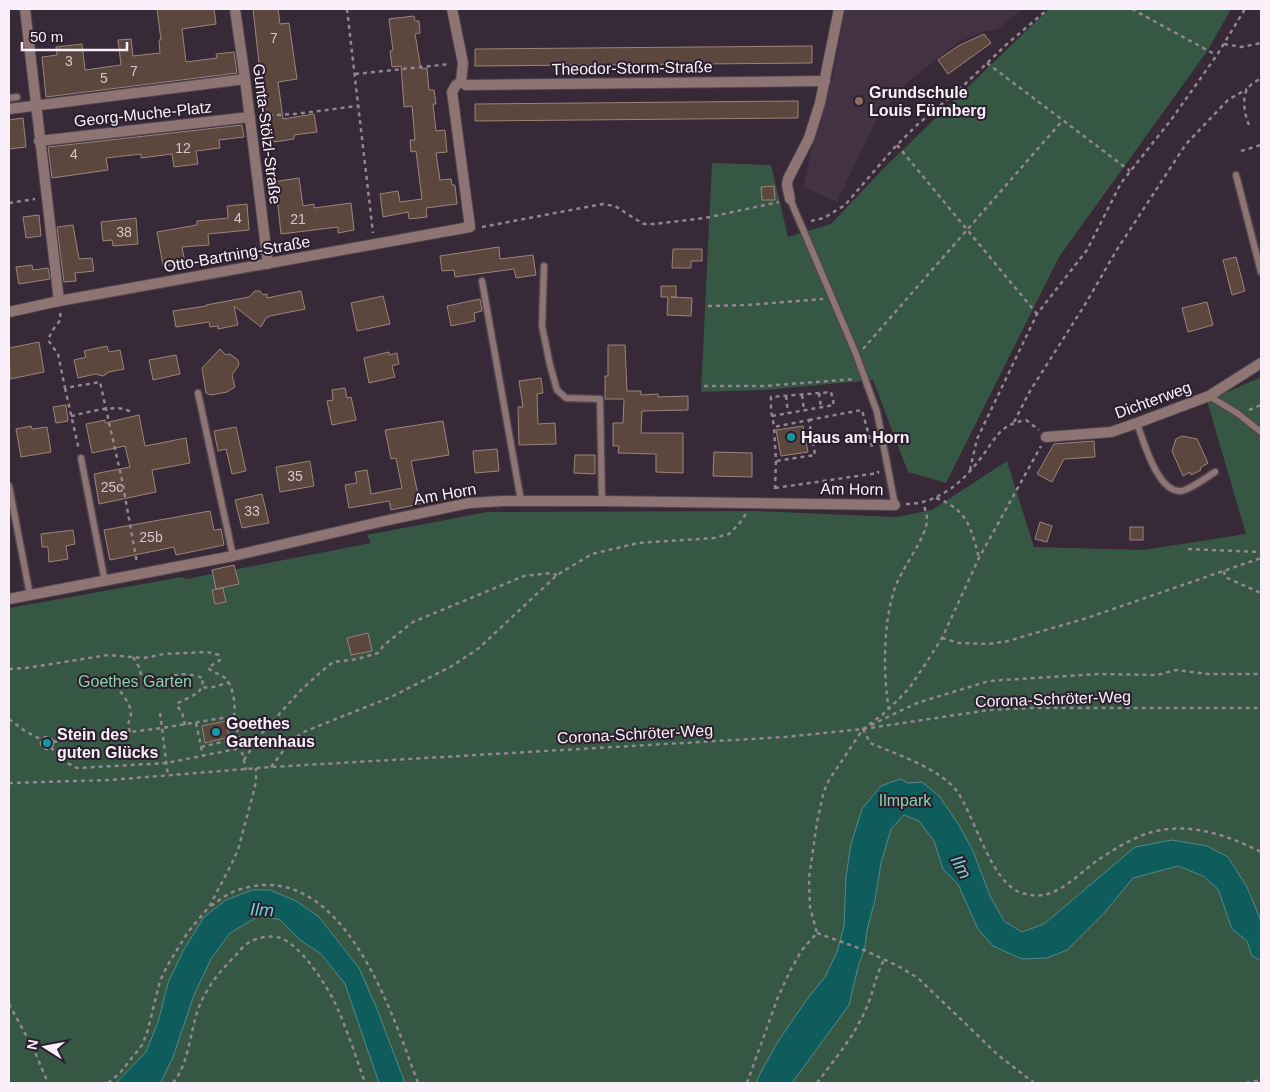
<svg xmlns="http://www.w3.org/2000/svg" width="1270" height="1092" viewBox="0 0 1270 1092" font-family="Arial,sans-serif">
<rect width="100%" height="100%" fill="#372937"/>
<!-- built -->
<path fill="#433144" d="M845,9H1022L997,30L984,31L959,42L910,80L876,121L837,202L803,187L813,144L834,71Z"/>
<!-- green -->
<g fill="#365744">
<path d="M1049,9H1231L1208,50L1059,257L946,483L908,472L873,380L765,390L701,392L712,163L771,165L788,237L831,224L886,166Z"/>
<path d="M1261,377V1083H9V608L182,577L186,579L371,543L367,535L487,512L759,511L896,517L932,510L1007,461L1034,547L1143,550L1246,534L1207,401Z"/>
</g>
<!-- water -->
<g fill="#0e5c5c" stroke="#54888b">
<path d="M900,779L908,783L922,782L939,796L959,825L973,851L990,896L1004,921L1022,932L1044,924L1135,847L1172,840L1207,846L1228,857L1247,887L1261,921V961L1252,956L1247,941L1232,929L1218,889L1203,876L1178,866L1133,878L1105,912L1067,950L1047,958L1022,959L993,946L978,929L958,884L943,869L934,841L919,821L904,815L891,829L881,863L875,900L867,930L865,947L858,967L849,1005L792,1083H756L760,1074L777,1043L807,999L825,977L837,952L844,926L846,877L851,844L862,809L881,786Z"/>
<path d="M252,890H270L296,901L319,917L359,968L377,1009L405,1083H379L345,984L321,954L300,940L279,919L257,917L230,933L211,959L194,995L173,1057L161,1082L159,1083H116L146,1052L158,1022L168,983L183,951L204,917L226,900Z"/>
</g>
<!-- building -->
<g fill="#5b473e" stroke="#9b847a">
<path d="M157,9H214L216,24L182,29L186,62L217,58L216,54L234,52L237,73L46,97L42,57L57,55L56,47L82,44L85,70L121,65L118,40L131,39L133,56L160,53L159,40H161Z"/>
<path d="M253,9H278L280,24L289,23L297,79L278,82L283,119L314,114L317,132L294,135V139L274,142L273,134L267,135Z"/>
<path d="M414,16L415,21H419L420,33L415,34L421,69L427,68L429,90H434L436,104H433L436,131L445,130L447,152L436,153L440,180L451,179L452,185H455L457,204L426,208L427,217L409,219L408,212L383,217L380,194L398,191L400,202L422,199L416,151L411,152L410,140H415L412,106L404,107L401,66L392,67L390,51L393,50L389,19Z"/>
<path d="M984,34L991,43L948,74L938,60L958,46Z"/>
<path d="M812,46V63L475,66V49Z"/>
<path d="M798,101V118L475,121V104Z"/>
<path d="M23,118L26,147L9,149V120Z"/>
<path d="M242,125L244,137L219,140L220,148L196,151L198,164L174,167L172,154L141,158V154L106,158L108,170L52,178L48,147Z"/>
<path d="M299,178L303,206L314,204V208L351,203L354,230L338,233V227L281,234L277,197H275L272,182Z"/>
<path d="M774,186L775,200H762L761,187Z"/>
<path d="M247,204L249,230L208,234L209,245L182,247L185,263L163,266L157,232L197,225V221L228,218L227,206Z"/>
<path d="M39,215L41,236L26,238L23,217Z"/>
<path d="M136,218L138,244L113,246L112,240L103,241L101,222Z"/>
<path d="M73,225L79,259L92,258L94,271L75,273L76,281L64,282L57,227Z"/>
<path d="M499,247L500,259L533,255L536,275L516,278L514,269L455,277L454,270L442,271L440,256Z"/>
<path d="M673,249H702V261H691V268H672Z"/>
<path d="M1236,257L1245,291L1232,295L1223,260Z"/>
<path d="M32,265L33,270L48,268L50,279L19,284L16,267Z"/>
<path d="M661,286H676V297H671L692,298L691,316L667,315L668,297H661Z"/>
<path d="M255,291H260L263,295L267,294V298L301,291L305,309L270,316L266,318L261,327L234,306L238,325L218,329V326L210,327L209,322L176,327L173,311L206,306V305L249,297Z"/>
<path d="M383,296L390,324L357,331L351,303Z"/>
<path d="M480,299L482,311L474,313L475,321L451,326L447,306Z"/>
<path d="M1207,302L1213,325L1188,332L1182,308Z"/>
<path d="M39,342L44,372L10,379L9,348Z"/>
<path d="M608,345H625L627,391H641V395L658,394V397L688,396V410L642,411L641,433H683V473L656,472V454L618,453L619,446H613V423H623L624,399H605V376H608Z"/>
<path d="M107,346L109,352L120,350L124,369L109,372L103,376L95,374L78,378L74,360L86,357L84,351Z"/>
<path d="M220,349L226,355L230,354L238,360L239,365L232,375L235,387L227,392L211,395L206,393L202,368Z"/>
<path d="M389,352V355L397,353L399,364L392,366L395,377L369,383L364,358Z"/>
<path d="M176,355L180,374L153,380L149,360Z"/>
<path d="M541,378L543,393L537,394L538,424L555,423L556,444L519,445L518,407H523L519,381Z"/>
<path d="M345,388L347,398L351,397L356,420L332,425L327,401L333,400L332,390Z"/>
<path d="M66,405L68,421L56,423L53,407Z"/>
<path d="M139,415L145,446L186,438L190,463L152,470L156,492L99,504L94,474L130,467L125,446L92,453L86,424L105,420V423Z"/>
<path d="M443,421L449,455L411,461L420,504L391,510L389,501L349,508L345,485L357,483L355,472L367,470L371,494L402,488L396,458L391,459L385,430Z"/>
<path d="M31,426L32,429L47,427L51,452L21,457L16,429Z"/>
<path d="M803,426L808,452L781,456L776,430Z"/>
<path d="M236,427L246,471L232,474L226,449L218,451L214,431Z"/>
<path d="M1182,436L1197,439L1208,463L1200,468L1201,470L1191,475L1190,472L1183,476L1172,451L1176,439Z"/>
<path d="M1094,441L1095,457L1064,459L1052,482L1037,474L1054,444Z"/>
<path d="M497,449L499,471L475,473L473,451Z"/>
<path d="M714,452L752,453V477L713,476Z"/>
<path d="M575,455H595V474L574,473Z"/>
<path d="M310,461L314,486L280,492L276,467Z"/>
<path d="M262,494L269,523L242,528L235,500Z"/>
<path d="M210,511L214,530L221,529L224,545L176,555L174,547L110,560L104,530Z"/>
<path d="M1040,522L1052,526L1047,542L1035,539Z"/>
<rect x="1130" y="527" width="13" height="13"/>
<path d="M73,530L75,544L66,546L68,559L49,562L48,547H42L41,534Z"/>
<path d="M234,565L239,584L216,589L212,570Z"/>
<path d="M223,588L226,602L215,604L212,590Z"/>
<path d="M368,633L372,651L351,655L347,638Z"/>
<path d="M226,721L229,737L205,743L202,726Z"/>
</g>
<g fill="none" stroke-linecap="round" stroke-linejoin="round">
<!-- service casing -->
<g stroke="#524552" stroke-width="9">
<g id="service">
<path d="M9,98L17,97"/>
<path d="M1236,175L1261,272"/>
<path d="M790,199L856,354L877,412L895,505"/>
<path d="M544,266L542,326L550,365L557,390L566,398L600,399L602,501"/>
<path d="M482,281L521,501"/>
<path d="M198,393L233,556"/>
<path d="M1209,396L1237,413L1261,432"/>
<path d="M1137,423C1143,440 1159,499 1185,490C1195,486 1206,478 1215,472"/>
<path d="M81,458L105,582"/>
<path d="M9,486L30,595"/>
</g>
</g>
<!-- minor casing -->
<g stroke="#524552" stroke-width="12">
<g id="minor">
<path d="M25,9L59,301"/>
<path d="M235,9L245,79L268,264"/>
<path d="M452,9L463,63L461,82L466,85L825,81"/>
<path d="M9,109L245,79"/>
<path d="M39,141L250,117"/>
<path d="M790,199L787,185L788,179L809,138L820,103L839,9"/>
<path d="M9,312L59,301L470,227L452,92L456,85L461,82"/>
<path d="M1046,437L1111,432L1137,423L1209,396L1261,363"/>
<path d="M9,599L233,556L384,521L469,503L504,501H602L895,505"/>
</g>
</g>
<!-- path -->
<g stroke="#928692" stroke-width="2.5" stroke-dasharray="4 4" stroke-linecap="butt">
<path d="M347,9L373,233"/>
<path d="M1132,9L1216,55"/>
<path d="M1224,44L1241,47L1261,43"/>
<path d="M987,63L1130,171"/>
<path d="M355,74L450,64"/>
<path d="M261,116L295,114L357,106"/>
<path d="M1249,125C1245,116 1241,97 1248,88C1251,84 1257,81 1261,78"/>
<path d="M897,145L1037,314"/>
<path d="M1241,151L1261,145"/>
<path d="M9,203L35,199"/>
<path d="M811,221L824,218L845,205L894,148L917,125L963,86L1007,44L1048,9"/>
<path d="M482,227L602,204L615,206L637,220L644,224H654L705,218L779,202"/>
<path d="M708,306L747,305L823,299"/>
<path d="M60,313L61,319L52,331L48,340L58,354L65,388L100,382L122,480L137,563"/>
<path d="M863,349L1063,120"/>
<path d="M704,386H764L855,379"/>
<path d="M65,388L79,450"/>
<path d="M819,393L821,407"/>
<path d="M802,395L804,410"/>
<path d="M786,396L788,413"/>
<path d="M1249,410L1261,405"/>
<path d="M71,416C87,413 119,402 132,413"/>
<path d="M772,416L834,405L831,392L771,397V411L774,426"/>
<path d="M809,420L862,410L872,447"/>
<path d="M1014,422L1030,391L1086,303L1116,251L1186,144L1228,100L1247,89"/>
<path d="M970,470L977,439L1037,314L1087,250L1121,183L1171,120L1217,55L1245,9"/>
<path d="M775,488L878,473V471"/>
<path d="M775,489L776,461L774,427L809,420L815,455L776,461"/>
<path d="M936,498C968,510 971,528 979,558"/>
<path d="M906,504C937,504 962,483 980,459C996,439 998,425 1026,420L1039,430"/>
<path d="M1188,549L1261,552"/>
<path d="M1224,571L1225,577L1261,593"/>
<path d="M942,638L959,643L989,644L1008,641L1087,618L1261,558"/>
<path d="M133,657L139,667L143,681"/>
<path d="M9,669L26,668L108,655L144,658L164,654L207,652L219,655L220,660L208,668C212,672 220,674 225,678C233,685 236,705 234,716L246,770"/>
<path d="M889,710C883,675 883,625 894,591C899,571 928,537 927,518C927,513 924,507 923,503"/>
<path d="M160,713L168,776"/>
<path d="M9,719L25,731L42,740"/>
<path d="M196,723L203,756"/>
<path d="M185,725L182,712L177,706L178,703L198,693L202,687"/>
<path d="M871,725L917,703L989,681L1098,674L1157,675L1176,670L1208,674H1261"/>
<path d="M863,729L870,743C894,753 940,769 956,790C975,815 990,883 1022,893C1054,904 1075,876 1098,860C1114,849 1134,837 1152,832C1190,822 1227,835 1261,852"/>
<path d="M130,732C126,720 131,722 131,712C130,703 121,693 117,686L118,682C129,674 139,682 152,681C161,681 168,677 176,675C184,673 195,675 203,678L202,687C211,689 220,685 229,682"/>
<circle cx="47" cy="743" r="6"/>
<path d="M53,742L162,728L234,716"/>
<path d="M51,747L61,760L77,768L167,763L241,748"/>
<path d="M201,747L239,738"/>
<path d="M244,760L261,734L302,689L322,671L333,662L357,659L378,653L384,645L413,622L524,576L551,573L557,575"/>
<path d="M271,767L284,750L301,733L391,697L452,666L479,648L557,575L592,554L638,543L714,538L729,534L739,524L746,514"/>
<path d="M9,783L110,780L271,767L785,737L863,729L989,710L1032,708H1261"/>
<path d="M211,906C220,900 229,892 241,889C343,858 392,1013 418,1083"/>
<path d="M817,933L864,950L898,966L918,978L998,1055L1034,1083"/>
<path d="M9,1004L34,1050L48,1083"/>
<path d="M108,1083L120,1073L142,1045L147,1033L160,981L167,966L188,932L209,907L231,865L238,850L253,794L256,781V768"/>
<path d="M173,1083C192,1059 189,1025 203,998C211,982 222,969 235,956C239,952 243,946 248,943C257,937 272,935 281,938C304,948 330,990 339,1012C349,1035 357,1060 365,1083"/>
<path d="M747,1083L778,997L790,971L802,950L817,933L810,907L809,878L817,822L824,791L829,780L863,729L882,715L898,700L910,687L926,663L942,638L979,558L1041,446"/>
<path d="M817,1083C834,1060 853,1038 865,1011C873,995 875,976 884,960"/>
<path d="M1246,1083L1261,1080"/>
</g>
<!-- service -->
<use href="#service" stroke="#8e7574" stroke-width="6"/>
<!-- minor -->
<use href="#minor" stroke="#8e7574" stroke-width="10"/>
</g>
<!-- markers -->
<circle fill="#8d6e63" stroke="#2c1f2d" stroke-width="2" cx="859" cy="101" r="5"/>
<g fill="#0f9aa8" stroke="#2c1f2d" stroke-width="2">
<circle cx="791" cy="437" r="5"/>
<circle cx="216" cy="732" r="5"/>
<circle cx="47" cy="743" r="5"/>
</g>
<g text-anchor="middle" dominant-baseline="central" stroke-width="4" stroke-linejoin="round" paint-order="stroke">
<!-- number labels -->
<g font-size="14" fill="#d2c6cb">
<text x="274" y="38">7</text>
<text x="69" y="61">3</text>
<text x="134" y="71">7</text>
<text x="104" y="78">5</text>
<text x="183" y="148">12</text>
<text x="74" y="154">4</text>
<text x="238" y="218">4</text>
<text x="298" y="219">21</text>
<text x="124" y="232">38</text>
<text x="295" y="476">35</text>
<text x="112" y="487">25c</text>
<text x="252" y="511">33</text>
<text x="151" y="537">25b</text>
</g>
<!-- street labels -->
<g font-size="16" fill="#f9f0fa" stroke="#2c1f2d">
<text transform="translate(632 68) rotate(-1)">Theodor-Storm-Straße</text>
<text transform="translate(143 114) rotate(-6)">Georg-Muche-Platz</text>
<text transform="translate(267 134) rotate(83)">Gunta-Stölzl-Straße</text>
<text transform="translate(237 254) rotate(-10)">Otto-Bartning-Straße</text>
<text transform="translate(1153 400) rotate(-20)">Dichterweg</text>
<text transform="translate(852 489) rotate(1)">Am Horn</text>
<text transform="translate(445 494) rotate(-10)">Am Horn</text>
<text transform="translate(1053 699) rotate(-2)">Corona-Schröter-Weg</text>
<text transform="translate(635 734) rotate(-3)">Corona-Schröter-Weg</text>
</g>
<!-- poi labels -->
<g font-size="16" font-weight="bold" fill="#f9f0fa" stroke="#2c1f2d" text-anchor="start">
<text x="869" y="92">Grundschule<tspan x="869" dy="18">Louis Fürnberg</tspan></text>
<text x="801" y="437">Haus am Horn</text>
<text x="226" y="723">Goethes<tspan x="226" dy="18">Gartenhaus</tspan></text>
<text x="57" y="734">Stein des<tspan x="57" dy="18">guten Glücks</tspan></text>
</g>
<!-- park labels -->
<g font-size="16" fill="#86d4a9" stroke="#2c1f2d">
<text x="135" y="681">Goethes Garten</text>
<text x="905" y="800">Ilmpark</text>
</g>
<!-- water labels -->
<g font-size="18" font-style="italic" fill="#68d4d4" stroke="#2c1f2d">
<text transform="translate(961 867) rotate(62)">Ilm</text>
<text transform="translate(262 910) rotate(3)">Ilm</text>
</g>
</g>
<!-- border -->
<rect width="1270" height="1092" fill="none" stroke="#f9f0fa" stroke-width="20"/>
<!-- north arrow -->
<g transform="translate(45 1047) rotate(281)" stroke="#2c1f2d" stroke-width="4" paint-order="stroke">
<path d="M0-4L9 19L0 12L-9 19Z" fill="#f9f0fa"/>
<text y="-8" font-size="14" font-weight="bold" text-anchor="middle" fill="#f9f0fa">N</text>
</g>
<!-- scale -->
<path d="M22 42v8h105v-8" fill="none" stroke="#f9f0fa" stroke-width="2.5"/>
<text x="30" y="42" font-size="15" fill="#f9f0fa" stroke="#2c1f2d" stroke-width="4" paint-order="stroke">50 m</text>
</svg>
